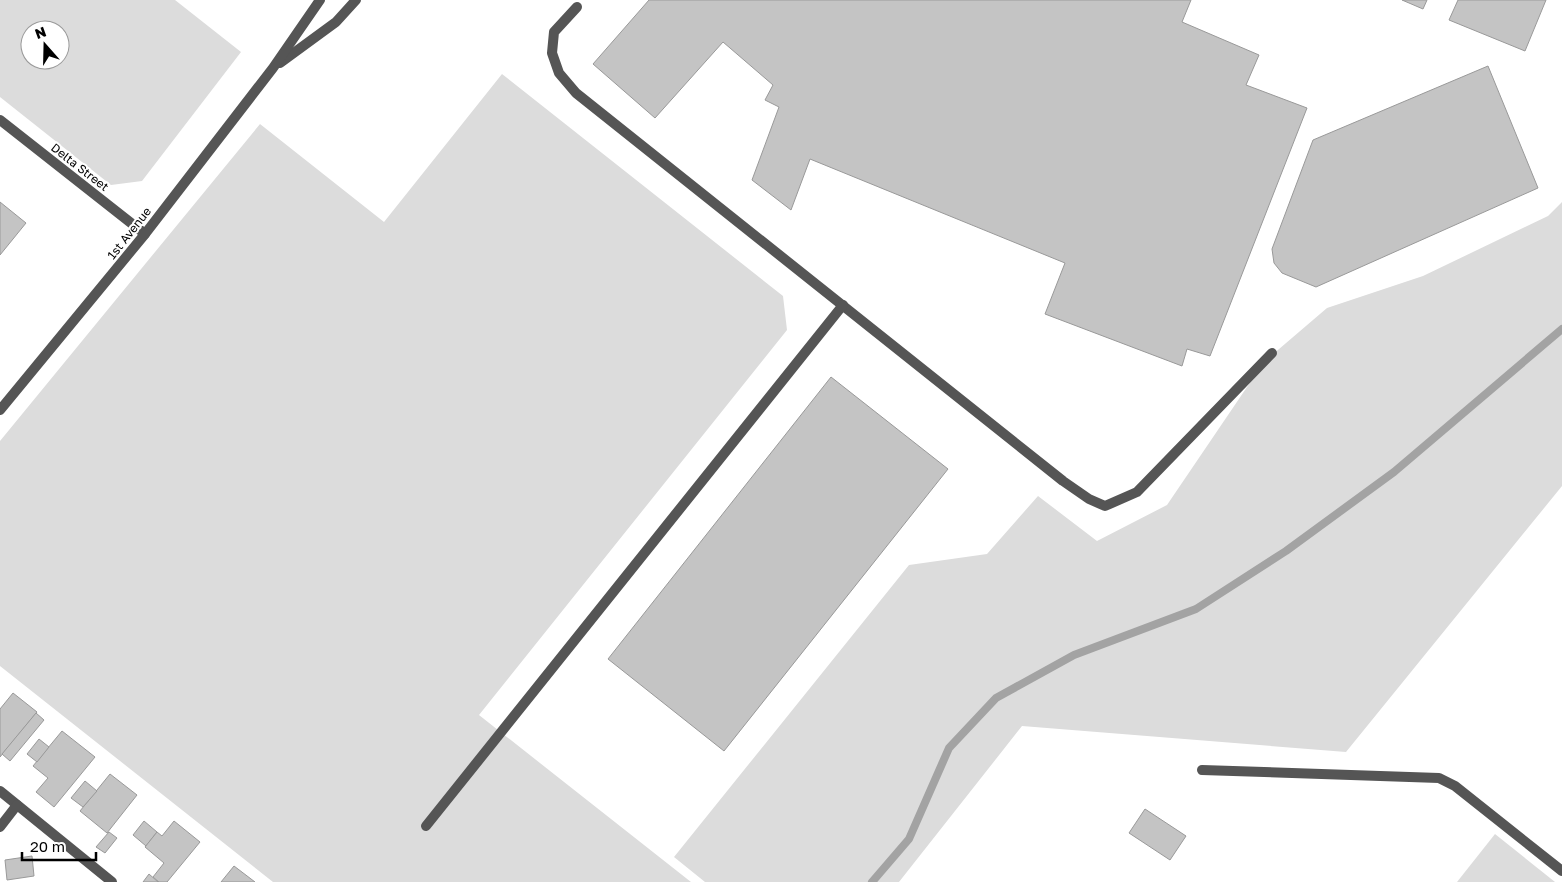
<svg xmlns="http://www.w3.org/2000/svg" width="1562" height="882" viewBox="0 0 1562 882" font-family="'Golos Text',sans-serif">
<rect width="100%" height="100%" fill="#fff"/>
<!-- green -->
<g fill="#dcdcdc" fill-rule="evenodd">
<path d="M0,0H175L241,52L142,181L111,185L0,97ZM30,30H60V60H30Z"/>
<path d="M502,74L783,296L787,330L479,715L691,882H273L0,666V441L260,124L384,222Z"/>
<path d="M1562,202V486L1346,752L1022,726L899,882H705L674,857L909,565L987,554L1038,496L1097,541L1167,505L1264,362L1327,308L1423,276L1548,216Z"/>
<path d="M1495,834L1555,882H1457Z"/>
</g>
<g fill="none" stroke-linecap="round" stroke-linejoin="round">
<!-- stream -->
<path stroke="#a3a3a3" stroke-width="8" d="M872,882L909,839L949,748L996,698L1074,655L1196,609L1286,551L1394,472L1562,329"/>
</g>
<!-- building -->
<g fill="#c4c4c4" stroke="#999">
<path d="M649,0H1191L1182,22L1259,55L1246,85L1307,108L1210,356L1187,349L1182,366L1045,314L1065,263L810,159L791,210L752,180L779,107L765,100L773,85L723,42L655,118L593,64Z"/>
<path d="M1402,0H1427L1423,9Z"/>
<path d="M1458,0H1546L1525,51L1449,20Z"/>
<path d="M1488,66L1538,188L1316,287L1282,273L1274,263L1272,249L1313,140Z"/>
<path d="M0,202L26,223L0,255Z"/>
<path d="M831,377L948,469L724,751L608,659Z"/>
<path d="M13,693L37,712L0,757V709Z"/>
<path d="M36,713L44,720L10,761L2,754Z"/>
<path d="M62,731L95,757L54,807L36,792L48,778L33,766Z"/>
<path d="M39,739L49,747L37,762L27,754Z"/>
<path d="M110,774L137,795L107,833L80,811Z"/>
<path d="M85,781L97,791L83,807L71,798Z"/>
<path d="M1145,809L1186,836L1170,860L1129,833Z"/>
<path d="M144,821L157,832L146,846L133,835Z"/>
<path d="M174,821L200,842L167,882H159L153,877L164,863L145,847L157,832L162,836Z"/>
<path d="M109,832L117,838L105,853L96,847Z"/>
<path d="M32,856L34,876L7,880L5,860Z"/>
<path d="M234,866L255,882H221Z"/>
<path d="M149,874L158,882H143Z"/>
</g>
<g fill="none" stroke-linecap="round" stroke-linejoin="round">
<!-- lane -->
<g stroke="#555" stroke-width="10">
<path d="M577,7L554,32L552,53L559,73L576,93L1063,481L1089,499L1105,506L1137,492L1272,353"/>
<path d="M0,120L145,234"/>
<path d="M426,826L843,305"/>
</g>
<!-- street -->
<g stroke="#555" stroke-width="10">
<path d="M280,63L336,22L356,0"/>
<path d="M0,410L145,234L273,68L320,0"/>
<path d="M1202,770L1439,778L1455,786L1562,871"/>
<path d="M0,791L112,882"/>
<path d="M0,827L17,805"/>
</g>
</g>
<g text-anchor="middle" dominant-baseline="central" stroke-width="4" stroke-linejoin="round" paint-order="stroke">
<!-- street labels -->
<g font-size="12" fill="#000" stroke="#fff">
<text transform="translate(80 167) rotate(38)">Delta Street</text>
<text transform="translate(129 233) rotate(-52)">1st Avenue</text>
</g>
</g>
<!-- north arrow -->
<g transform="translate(45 45) rotate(340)"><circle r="24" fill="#ffffff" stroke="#999999"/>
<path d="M0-4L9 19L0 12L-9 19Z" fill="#000000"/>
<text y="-8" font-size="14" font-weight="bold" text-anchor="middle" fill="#000000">N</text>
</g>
<!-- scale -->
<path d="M22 852v8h74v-8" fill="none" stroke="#000000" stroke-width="2.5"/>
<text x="30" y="852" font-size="15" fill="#000000" stroke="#ffffff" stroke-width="4" paint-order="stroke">20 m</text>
</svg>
